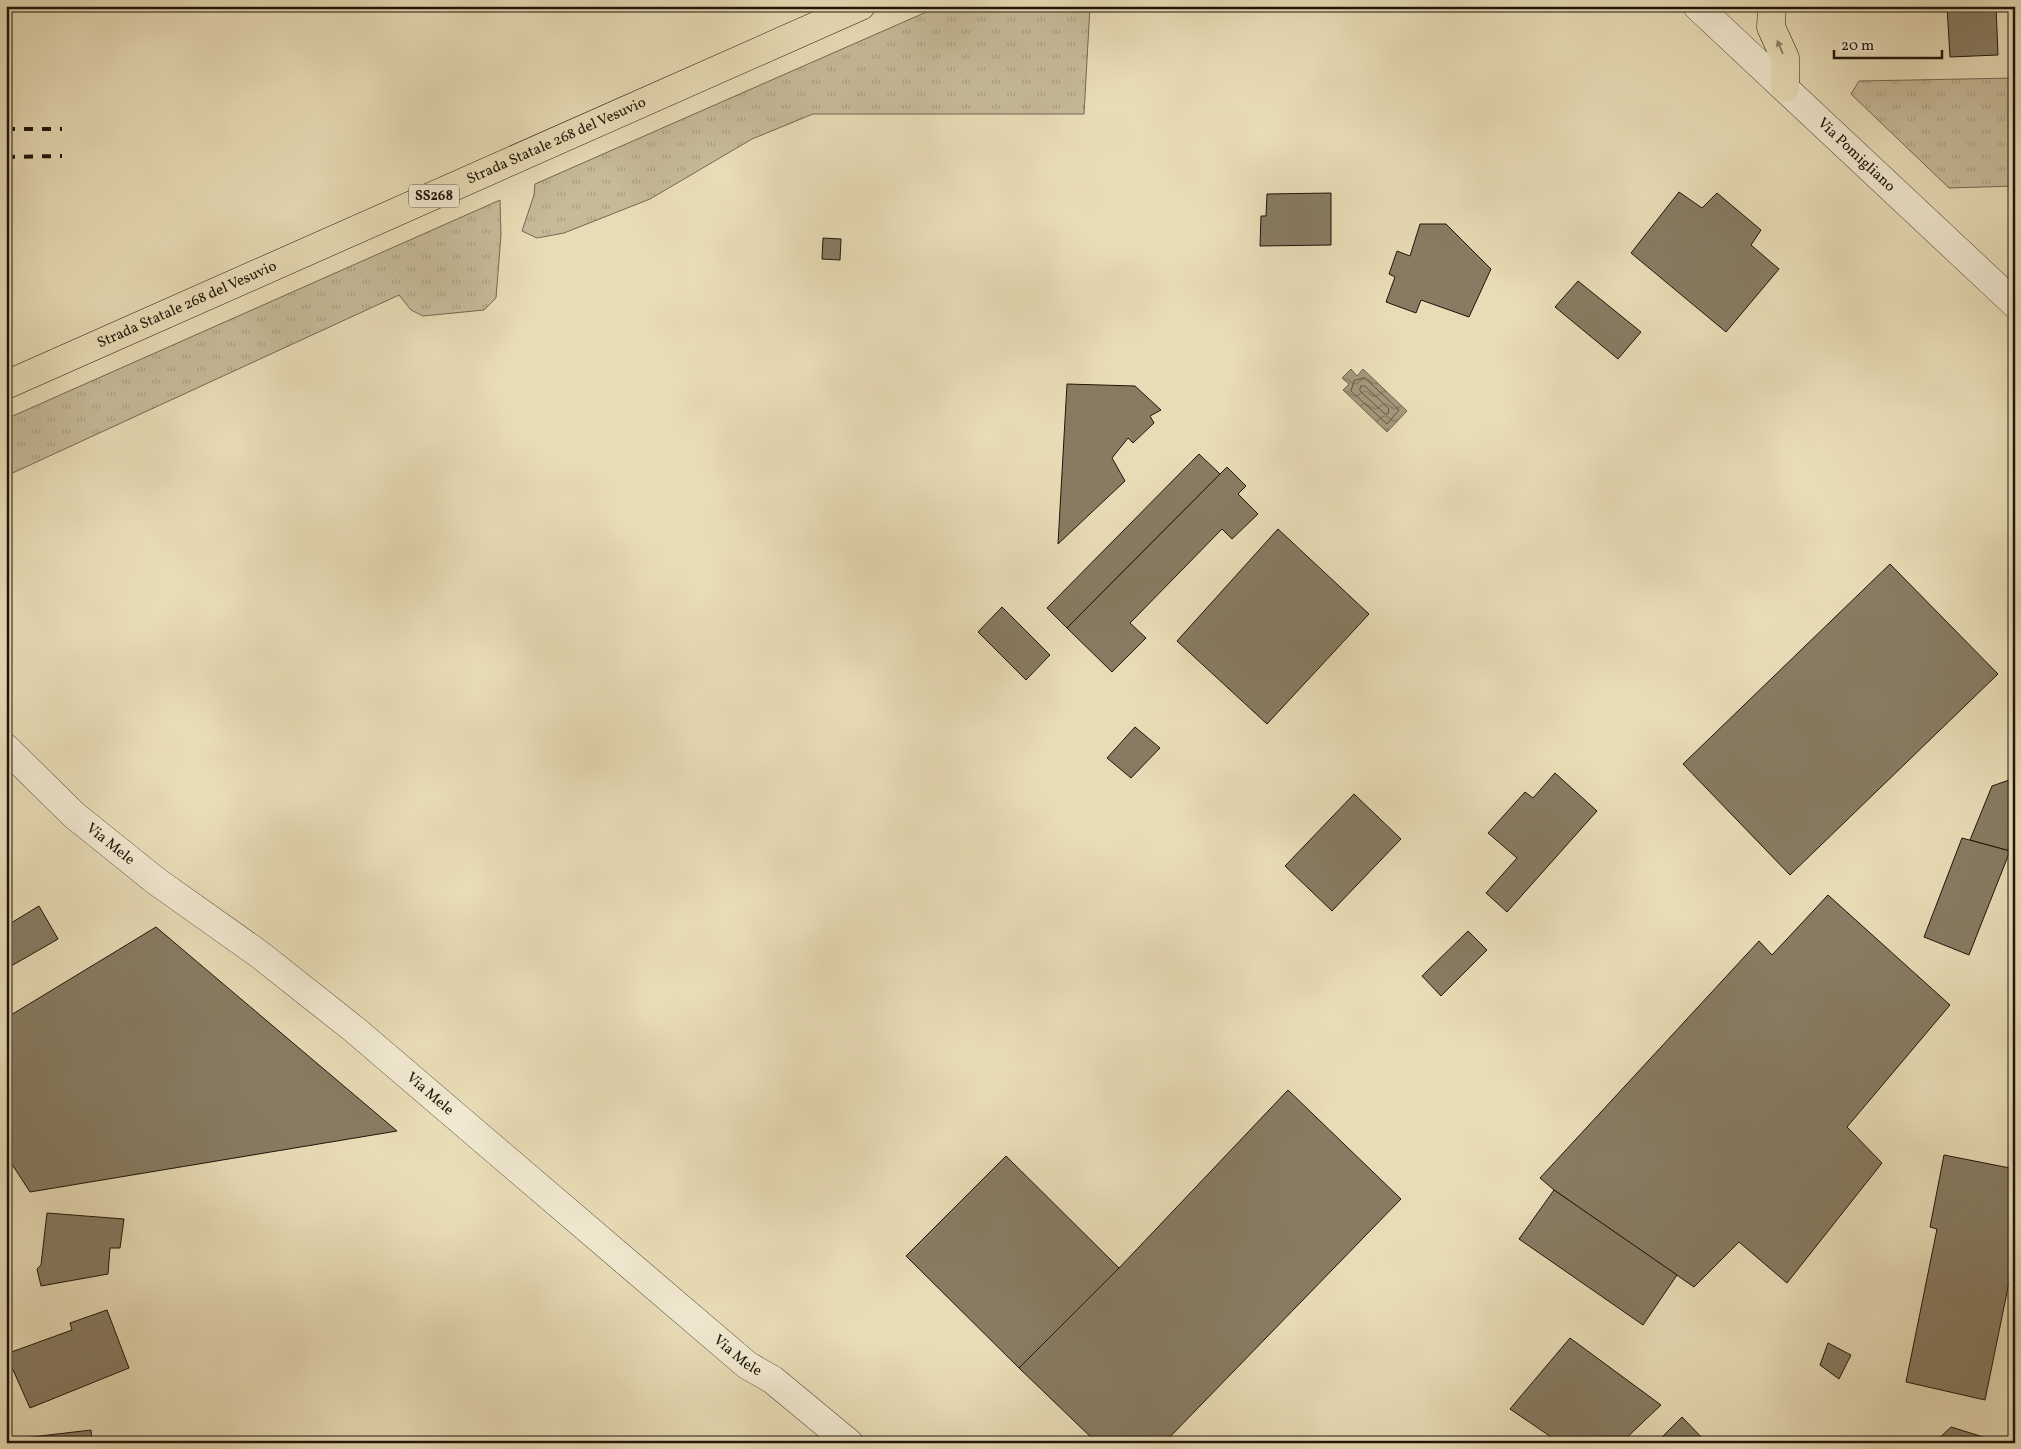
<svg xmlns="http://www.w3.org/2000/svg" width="2021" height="1449" viewBox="0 0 2021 1449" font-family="Vollkorn,serif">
<defs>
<pattern id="grass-tufts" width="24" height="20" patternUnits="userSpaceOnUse" patternTransform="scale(1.25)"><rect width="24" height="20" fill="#c6ba99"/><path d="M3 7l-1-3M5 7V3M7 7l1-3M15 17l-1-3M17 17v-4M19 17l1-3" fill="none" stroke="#aa9f82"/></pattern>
<pattern id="water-waves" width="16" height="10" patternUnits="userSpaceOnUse" patternTransform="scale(1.25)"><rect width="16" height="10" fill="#a3987c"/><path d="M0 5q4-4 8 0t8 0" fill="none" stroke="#847b64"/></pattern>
</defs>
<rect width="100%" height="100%" fill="#e8dcb6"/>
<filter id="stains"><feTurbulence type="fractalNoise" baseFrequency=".004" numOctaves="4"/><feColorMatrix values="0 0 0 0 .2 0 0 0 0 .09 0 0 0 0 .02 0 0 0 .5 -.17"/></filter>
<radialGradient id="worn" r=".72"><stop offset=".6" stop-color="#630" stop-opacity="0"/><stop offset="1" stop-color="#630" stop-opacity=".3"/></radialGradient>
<!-- grass -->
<g fill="url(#grass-tufts)" stroke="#726852">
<path d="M940,6H1090L1084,114H813L752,139L650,199L564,233L537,238L522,231L534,195L535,184Z"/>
<path d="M2015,78V186L1949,188L1851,94L1859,81Z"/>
<path d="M500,200L501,235L496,298L484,310L423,316L411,310L399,295L6,476V419Z"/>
</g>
<!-- water -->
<path fill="url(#water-waves)" stroke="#6e644e" d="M1351,369L1357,376L1363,369L1407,411L1387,432L1343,390L1349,384L1342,378Z"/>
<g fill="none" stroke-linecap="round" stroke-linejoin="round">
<!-- shore -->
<g stroke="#605643" stroke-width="1">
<path d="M1365,378L1399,410L1387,424L1351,391L1354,381Z"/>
<path d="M1361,386H1365L1389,409L1388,414H1385L1360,391Z"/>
</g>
</g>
<!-- building -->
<g fill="#877c63" stroke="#1e150a">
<path d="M1947,6H1996L1998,55L1950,57Z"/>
<path d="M1679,192L1702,208L1717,193L1761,230L1751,245L1779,269L1726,332L1631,253Z"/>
<path d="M1331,193V245L1260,246L1261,216H1266L1267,194Z"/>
<path d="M1420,224H1446L1491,269L1469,317L1421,300L1416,313L1386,302L1395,277L1389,274L1397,251L1410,256Z"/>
<path d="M823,238L841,239L840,260L822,259Z"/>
<path d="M1578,281L1641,332L1618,359L1555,307Z"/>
<path d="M1067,384L1135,386L1161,410L1150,416L1154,423L1133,443L1128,438L1112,458L1125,481L1058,544Z"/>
<path d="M1199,454L1220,474L1067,628L1047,608Z"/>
<path d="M1227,467L1246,486L1238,494L1258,514L1232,539L1222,529L1130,623L1146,638L1112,672L1067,628Z"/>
<path d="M1278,529L1369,614L1267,724L1177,641Z"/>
<path d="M1890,564L1998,674L1790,875L1683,764Z"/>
<path d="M1002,607L1050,655L1026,680L978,632Z"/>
<path d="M1135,727L1160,748L1131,778L1107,758Z"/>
<path d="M1555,773L1597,811L1507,912L1486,893L1517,858L1488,833L1525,792L1533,798Z"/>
<path d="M2015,778V839L2010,851L1970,840L1992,786Z"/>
<path d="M1354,794L1401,839L1332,911L1285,866Z"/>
<path d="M1962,838L2010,851L1969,955L1924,937Z"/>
<path d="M1828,895L1950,1005L1847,1127L1882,1163L1787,1283L1739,1242L1694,1287L1554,1190L1540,1178L1759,941L1772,955Z"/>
<path d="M39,906L58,939L6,969V926Z"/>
<path d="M156,927L397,1131L30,1192L6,1155V1018Z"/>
<path d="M1468,931L1487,950L1441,996L1422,976Z"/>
<path d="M1288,1090L1401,1199L1164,1443H1097L1019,1368L1119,1268Z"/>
<path d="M1944,1155L2015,1169V1253L1985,1400L1906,1382L1937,1229L1930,1227Z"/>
<path d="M1006,1156L1119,1268L1019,1368L906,1256Z"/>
<path d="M1554,1190L1677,1275L1643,1325L1519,1239Z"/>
<path d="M47,1213L124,1219L120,1248H110L108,1274L41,1286L37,1269L41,1265Z"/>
<path d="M107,1310L129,1368L30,1408L6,1354L72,1330L70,1323Z"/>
<path d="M1570,1338L1661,1405L1621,1443H1560L1510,1409Z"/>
<path d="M1828,1343L1851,1355L1839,1379L1820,1365Z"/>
<path d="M1682,1417L1707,1443H1656Z"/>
<path d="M1951,1427L2003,1443H1934Z"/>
<path d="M91,1430L92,1443H6V1440Z"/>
</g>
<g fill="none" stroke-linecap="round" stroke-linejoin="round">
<!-- minor casing -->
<g stroke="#504735" stroke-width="29">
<g id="minor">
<path id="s1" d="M6,748L74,815L156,881L259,954L355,1030L747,1365L773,1380L849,1443"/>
</g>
</g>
<!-- tertiary casing -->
<g stroke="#504735" stroke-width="29">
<g id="tertiary">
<path id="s2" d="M1697,6L2015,304"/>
</g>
</g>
<!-- trunk casing -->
<g stroke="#1e150a" stroke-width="29">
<g id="trunk">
<path d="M1772,6L1771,27L1785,58V88"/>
<path id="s3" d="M6,385L861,6"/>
</g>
</g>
<!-- minor -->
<use href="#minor" stroke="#f0e8d0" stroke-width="28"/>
<!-- tertiary -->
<use href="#tertiary" stroke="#f0e8d0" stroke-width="28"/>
<!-- trunk -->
<use href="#trunk" stroke="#e8dcb6" stroke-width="28"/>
<!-- rail -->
<g stroke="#1e150a" stroke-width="4" stroke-dasharray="9 9" stroke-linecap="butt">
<path d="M6,129H62"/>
<path d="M6,157L62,156"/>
</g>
</g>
<!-- one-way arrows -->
<defs><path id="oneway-solid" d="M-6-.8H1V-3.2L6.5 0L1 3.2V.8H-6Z" transform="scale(1.25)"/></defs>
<use fill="#8d8269" href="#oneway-solid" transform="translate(1780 47) rotate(-113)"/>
<g text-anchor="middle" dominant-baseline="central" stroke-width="4" stroke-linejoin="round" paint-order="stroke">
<!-- shield labels -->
<rect fill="#f0e8d0" stroke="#5d5445" stroke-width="1" x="409" y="184.5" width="50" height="23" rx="4"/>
<g font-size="14" font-weight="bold" fill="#1e150a">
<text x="434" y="196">SS268</text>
</g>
<!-- street labels -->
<g font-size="15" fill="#1e150a" stroke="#f0e8d0">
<text stroke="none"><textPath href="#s3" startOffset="602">Strada Statale 268 del Vesuvio</textPath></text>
<text stroke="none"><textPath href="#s2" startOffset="218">Via Pomigliano</textPath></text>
<text stroke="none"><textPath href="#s3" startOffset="198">Strada Statale 268 del Vesuvio</textPath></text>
<text stroke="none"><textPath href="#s1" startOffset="142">Via Mele</textPath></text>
<text stroke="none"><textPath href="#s1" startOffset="548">Via Mele</textPath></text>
<text stroke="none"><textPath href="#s1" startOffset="952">Via Mele</textPath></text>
</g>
</g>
<!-- margin -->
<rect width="2021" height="1449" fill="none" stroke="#e8dcb6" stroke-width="25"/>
<rect x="8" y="8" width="2006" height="1434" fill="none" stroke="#1e150a" stroke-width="2.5"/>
<rect x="12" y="12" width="1996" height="1424" fill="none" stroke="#1e150a"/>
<!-- scale -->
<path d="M1834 50v8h108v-8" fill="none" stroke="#1e150a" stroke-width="2.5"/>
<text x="1841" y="50" font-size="15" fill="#1e150a" stroke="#f0e8d0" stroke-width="4" paint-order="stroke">20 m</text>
<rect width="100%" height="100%" filter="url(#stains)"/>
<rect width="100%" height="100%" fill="url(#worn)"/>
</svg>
